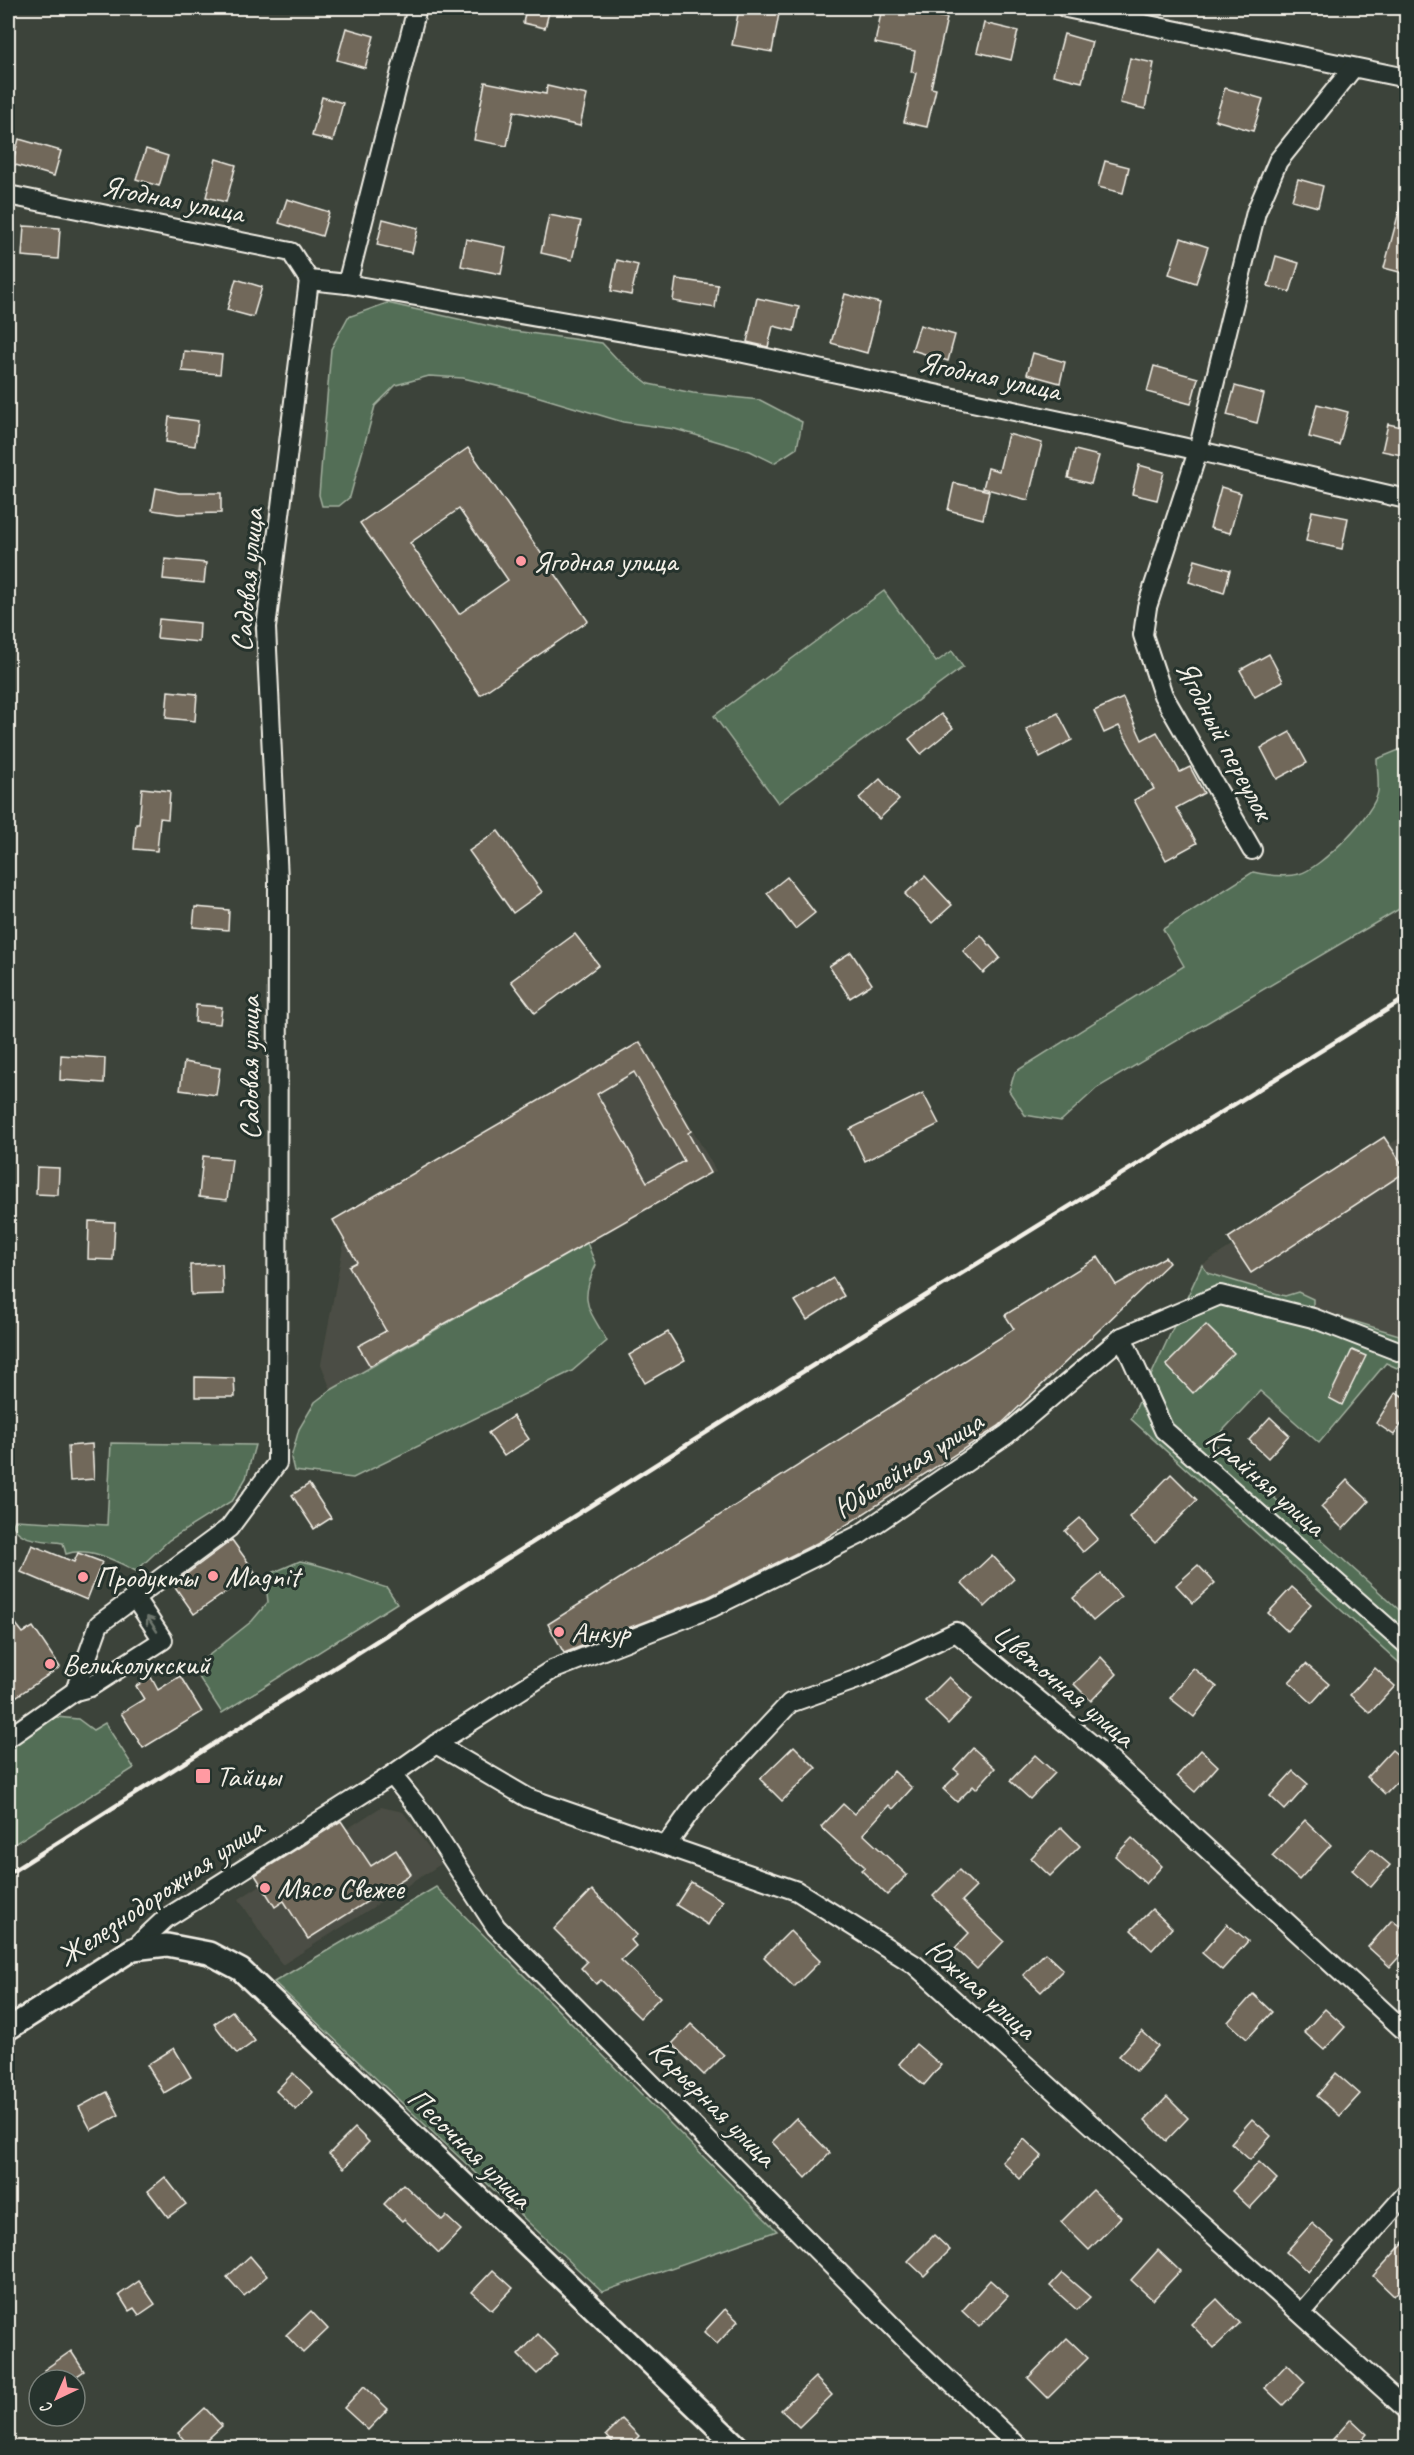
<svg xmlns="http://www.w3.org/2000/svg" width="1414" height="2455" viewBox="0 0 1414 2455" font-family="Caveat,sans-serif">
<rect width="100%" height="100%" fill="#3c433a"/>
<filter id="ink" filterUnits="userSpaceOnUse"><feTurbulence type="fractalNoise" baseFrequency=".0167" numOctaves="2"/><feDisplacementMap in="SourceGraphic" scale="12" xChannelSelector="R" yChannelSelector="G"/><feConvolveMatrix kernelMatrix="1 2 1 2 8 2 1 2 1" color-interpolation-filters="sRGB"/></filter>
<g filter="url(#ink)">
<!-- built -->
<g fill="#4c4e44">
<path d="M641,1040L716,1171L331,1390L321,1364L344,1242L331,1220Z"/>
<path d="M1406,1134V1337L1313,1309L1285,1296L1208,1273L1202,1265Z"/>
<path d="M381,1807L403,1812L441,1864L282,1965L239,1899Z"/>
</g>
<!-- green -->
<g fill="#526e56" stroke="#a3b09f" stroke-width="1.5">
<path d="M387,303L507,330L602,343L618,360L649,384L693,393L760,400L802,422L797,448L774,463L750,451L675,429L623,422L526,393L463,378L429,376L396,385L375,406L350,497L339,506H322L319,495L331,349L348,317Z"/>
<path d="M884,591L936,662L952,651L963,667L778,803L714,716Z"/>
<path d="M1406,747V905L1097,1088L1061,1121L1025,1115L1009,1091L1015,1072L1184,966L1163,929L1253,872C1267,875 1284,878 1299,874C1320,869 1376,813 1378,791C1379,781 1377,769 1377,759Z"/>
<path d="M587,1243L596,1265C578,1303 589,1308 607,1341L572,1371L353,1478L294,1471L291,1458L299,1429L315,1402L331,1390Z"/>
<path d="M1202,1265L1208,1273L1285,1296L1298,1292L1313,1299V1309L1406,1337V1372L1386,1363L1319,1443L1260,1391L1212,1442L1406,1616V1669L1131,1419Z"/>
<path d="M111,1443L255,1445L246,1478L233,1500L169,1540L136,1571C116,1561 89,1546 66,1554L63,1543C46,1540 20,1542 13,1525L15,1520L107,1525Z"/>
<path d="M300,1561C330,1566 358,1579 387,1588L397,1603L222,1713L193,1668L252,1621L268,1602L265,1576Z"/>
<path d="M56,1717L78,1719L93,1730L105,1723L134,1768L8,1848V1748Z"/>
<path d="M436,1887L777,2231L602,2292L274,1982Z"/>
</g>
<!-- building -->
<g fill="#71675a" stroke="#f4f1e8" stroke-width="1.5" fill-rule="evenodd">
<path d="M526,8H550L545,28L523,23Z"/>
<path d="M757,8H780L772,52L732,45L739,9L757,12Z"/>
<path d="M882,8L947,18L931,88L936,89L927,127L904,122L916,73L911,72L915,51L875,43Z"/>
<path d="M984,23L1018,31L1011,60L977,52Z"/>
<path d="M346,28L374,36L365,68L337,60Z"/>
<path d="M1064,34L1092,42L1082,82L1053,75Z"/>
<path d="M1130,58L1154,63L1145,109L1120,103Z"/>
<path d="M485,82L546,94L547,86L587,95L580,126L514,111L507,146L474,140Z"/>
<path d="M1225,88L1263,99L1253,131L1215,120Z"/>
<path d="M322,97L343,103L333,141L312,136Z"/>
<path d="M19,139L61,151L54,176L12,164Z"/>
<path d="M146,149L168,156L159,186L136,179Z"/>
<path d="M216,159L236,165L226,202L206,197Z"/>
<path d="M1105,161L1129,167L1123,193L1098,187Z"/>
<path d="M1298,179L1323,186L1318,207L1292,200Z"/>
<path d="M287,199L329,212L322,236L279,223Z"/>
<path d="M1401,204L1407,205V274L1384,268Z"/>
<path d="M549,215L581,221L572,260L541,253Z"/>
<path d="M383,219L418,228L412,253L377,245Z"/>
<path d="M24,226L60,228L58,259L22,256Z"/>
<path d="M1181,238L1208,247L1196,283L1169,274Z"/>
<path d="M466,239L506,247L501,274L461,266Z"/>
<path d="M1276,256L1299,263L1290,292L1268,286Z"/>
<path d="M617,260L638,265L631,295L611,291Z"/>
<path d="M236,279L262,287L253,317L227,310Z"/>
<path d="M676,279L718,285L715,308L673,301Z"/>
<path d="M845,294L880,303L867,353L831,343Z"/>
<path d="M757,298L799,307L794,331L773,326L768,347L747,342Z"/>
<path d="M920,325L955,335L948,361L912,350Z"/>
<path d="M184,351L222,355L220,374L182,371Z"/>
<path d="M1033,353L1065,362L1060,383L1027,374Z"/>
<path d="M1154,366L1198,378L1191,404L1147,392Z"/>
<path d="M1235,386L1264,394L1257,423L1227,415Z"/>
<path d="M1317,404L1348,412L1339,445L1309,437Z"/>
<path d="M169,417L198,421L195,446L166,442Z"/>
<path d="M1388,424L1407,428V456L1382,451Z"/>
<path d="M1008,434L1042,443L1028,500L983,488L988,468L999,471Z"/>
<path d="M468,448L588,621L480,695L360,523ZM459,509L508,580L459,614L410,543Z"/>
<path d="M1075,450L1099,456L1091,484L1068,478Z"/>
<path d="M1139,465L1164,472L1157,500L1132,494Z"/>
<path d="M954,483L989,491L983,519L948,510Z"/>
<path d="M1221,487L1241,493L1230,533L1210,528Z"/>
<path d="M156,488L179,493H221V513L178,514L152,510Z"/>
<path d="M1312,511L1348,518L1342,549L1306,541Z"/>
<path d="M165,559L206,563L204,583L163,579Z"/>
<path d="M1195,560L1230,570L1224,593L1189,582Z"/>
<path d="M159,619L200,623L199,642L157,638Z"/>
<path d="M1269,654L1283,681L1255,697L1240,670Z"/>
<path d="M168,691L197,694L195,721L166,718Z"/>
<path d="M1123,698L1142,740L1157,732L1180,772L1190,767L1204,793L1176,808L1197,843L1166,860L1134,800L1154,789L1119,726L1104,733L1094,711Z"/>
<path d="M1058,713L1072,740L1040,757L1026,729Z"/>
<path d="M941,714L953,728L921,754L909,739Z"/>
<path d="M1290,732L1307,763L1277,779L1261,748Z"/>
<path d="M880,779L899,800L879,819L859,798Z"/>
<path d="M142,788L170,791L168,819L160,818L157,851L134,849L136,824H139Z"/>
<path d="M498,831L542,892L513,913L469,851Z"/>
<path d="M925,876L952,905L932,923L905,894Z"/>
<path d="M787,877L815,913L795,929L767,893Z"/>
<path d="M195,907L229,910L228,930L193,927Z"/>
<path d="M575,934L599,965L535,1013L511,981Z"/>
<path d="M981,935L1000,958L983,973L963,951Z"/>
<path d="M851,952L872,984L850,998L829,966Z"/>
<path d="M196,1005L222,1007L220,1024L195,1022Z"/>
<path d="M640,1042L691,1131L688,1133L710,1173L370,1366L358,1346L386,1331L349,1266L357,1262L333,1220ZM634,1072L684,1161L647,1182L597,1094Z"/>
<path d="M61,1055L105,1058L104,1083L60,1080Z"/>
<path d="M184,1062L220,1068L216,1095L180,1090Z"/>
<path d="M923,1093L939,1124L865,1161L850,1129Z"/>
<path d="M1384,1137L1407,1171L1251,1273L1228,1238Z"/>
<path d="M203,1156L232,1159L227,1200L199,1197Z"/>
<path d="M37,1167L59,1168L58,1195L36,1194Z"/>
<path d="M89,1221L115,1222L113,1260L88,1259Z"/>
<path d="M1098,1257L1116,1285L1165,1257L1169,1263L999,1426L823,1540L708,1597L564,1653L548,1624L1014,1329L1005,1315Z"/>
<path d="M222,1264L223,1294L191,1295L190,1265Z"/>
<path d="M833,1278L844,1296L807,1320L795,1301Z"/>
<path d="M1206,1325L1234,1353L1193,1393L1166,1365Z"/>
<path d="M668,1332L685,1360L645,1383L629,1355Z"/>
<path d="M1352,1350L1366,1356L1342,1405L1329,1398Z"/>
<path d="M195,1377L234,1378L235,1397H195Z"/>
<path d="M1396,1392L1407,1399V1416L1394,1435L1376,1423Z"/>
<path d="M513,1416L529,1439L504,1456L488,1433Z"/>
<path d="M1270,1417L1289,1435L1268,1458L1249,1440Z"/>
<path d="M92,1444L94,1479L70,1481L68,1446Z"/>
<path d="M1171,1474L1197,1500L1155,1543L1129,1517Z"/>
<path d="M1347,1480L1369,1501L1343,1529L1321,1507Z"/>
<path d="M309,1484L331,1518L314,1529L292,1495Z"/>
<path d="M1080,1518L1098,1539L1083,1552L1065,1531Z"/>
<path d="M232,1540L255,1572L194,1614L173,1584Z"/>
<path d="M32,1545L74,1562L78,1553L102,1562L87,1600L21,1572Z"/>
<path d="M992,1555L1014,1579L985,1607L962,1583Z"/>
<path d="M1198,1565L1215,1583L1193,1603L1176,1585Z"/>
<path d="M1101,1574L1121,1597L1093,1621L1073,1598Z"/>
<path d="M1292,1587L1311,1604L1287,1631L1268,1613Z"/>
<path d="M8,1614L23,1633L33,1627L60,1667L8,1702Z"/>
<path d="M1101,1657L1117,1674L1091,1701L1074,1684Z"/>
<path d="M1306,1664L1329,1684L1312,1703L1289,1682Z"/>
<path d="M1193,1668L1217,1687L1194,1717L1170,1698Z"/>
<path d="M1375,1668L1395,1686L1370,1713L1350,1695Z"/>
<path d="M180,1676L202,1712L143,1748L121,1713L144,1699L136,1686L151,1677L158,1690Z"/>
<path d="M949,1677L972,1699L948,1724L925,1701Z"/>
<path d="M794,1746L816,1768L782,1801L760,1779Z"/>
<path d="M973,1748L995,1768L976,1789L973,1786L957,1802L943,1789L959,1773L954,1769Z"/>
<path d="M1201,1750L1218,1766L1195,1792L1177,1776Z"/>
<path d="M1392,1750L1407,1763V1771L1385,1794L1367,1777Z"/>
<path d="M1035,1755L1055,1773L1030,1799L1010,1781Z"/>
<path d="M894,1771L912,1788L893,1809L889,1805L863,1834L907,1875L887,1895L861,1870L865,1867L821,1827L843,1804L854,1814Z"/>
<path d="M1293,1771L1308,1784L1285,1810L1270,1796Z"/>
<path d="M1305,1820L1331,1845L1299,1880L1272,1856Z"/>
<path d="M341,1821L371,1866L396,1850L411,1874L308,1939L284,1901L275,1907L255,1875Z"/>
<path d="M1061,1827L1080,1846L1050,1876L1031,1858Z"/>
<path d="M1132,1838L1162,1866L1146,1884L1115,1856Z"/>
<path d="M1371,1849L1390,1865L1371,1887L1352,1870Z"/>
<path d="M959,1870L976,1887L962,1901L1004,1941L977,1969L955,1948L969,1933L933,1896Z"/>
<path d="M691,1882L723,1901L708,1925L676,1905Z"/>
<path d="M592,1890L637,1935L631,1940L636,1946L621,1960L660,1997L640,2018L601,1980L596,1984L581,1968L587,1962L554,1929Z"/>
<path d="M1152,1909L1172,1928L1152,1950L1131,1930Z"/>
<path d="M1392,1920L1407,1932V1948L1390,1967L1368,1947Z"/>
<path d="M1227,1924L1248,1941L1222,1970L1202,1953Z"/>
<path d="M790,1931L820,1961L794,1987L764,1957Z"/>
<path d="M1045,1953L1063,1970L1041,1992L1023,1975Z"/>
<path d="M1253,1994L1272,2012L1247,2039L1228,2022Z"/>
<path d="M1325,2009L1345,2027L1324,2050L1304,2032Z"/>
<path d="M232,2011L255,2041L237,2054L214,2024Z"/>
<path d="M691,2024L724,2055L704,2075L672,2044Z"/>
<path d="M1142,2031L1158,2046L1136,2071L1119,2056Z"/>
<path d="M916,2044L941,2065L924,2085L899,2064Z"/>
<path d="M174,2048L191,2077L164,2093L147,2065Z"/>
<path d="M293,2073L313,2092L296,2110L276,2091Z"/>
<path d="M1336,2073L1360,2094L1340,2116L1317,2096Z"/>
<path d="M107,2092L119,2115L91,2130L79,2107Z"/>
<path d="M1167,2097L1188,2118L1166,2141L1145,2120Z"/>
<path d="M796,2118L830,2153L806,2178L772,2142Z"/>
<path d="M1252,2119L1271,2136L1250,2160L1231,2143Z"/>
<path d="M355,2128L369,2142L344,2168L329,2154Z"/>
<path d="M1024,2139L1042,2156L1020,2179L1002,2162Z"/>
<path d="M1259,2162L1277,2179L1250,2208L1232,2191Z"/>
<path d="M165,2177L186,2204L168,2217L148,2191Z"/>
<path d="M403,2184L442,2220L446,2216L461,2230L439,2253L404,2219L402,2221L384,2204Z"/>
<path d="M1093,2190L1121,2217L1089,2250L1061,2222Z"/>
<path d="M1312,2223L1334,2242L1308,2272L1286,2252Z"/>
<path d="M934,2235L950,2250L924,2276L908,2261Z"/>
<path d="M1407,2239V2282L1394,2296L1373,2276Z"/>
<path d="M1158,2250L1180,2271L1153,2300L1131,2280Z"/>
<path d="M250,2256L267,2276L244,2296L227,2277Z"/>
<path d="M493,2270L513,2288L492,2310L472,2292Z"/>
<path d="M1062,2273L1090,2297L1077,2310L1050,2286Z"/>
<path d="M990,2280L1008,2296L979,2327L962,2311Z"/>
<path d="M139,2281L155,2304L139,2315L134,2308L129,2311L119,2295Z"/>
<path d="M1217,2299L1240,2323L1214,2348L1191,2324Z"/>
<path d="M725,2309L738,2321L717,2344L704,2332Z"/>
<path d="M311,2311L328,2329L303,2353L286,2335Z"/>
<path d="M538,2334L558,2354L537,2374L518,2355Z"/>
<path d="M1067,2338L1088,2358L1048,2398L1028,2378Z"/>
<path d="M71,2351L84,2371L71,2380H50L44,2370Z"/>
<path d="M1287,2364L1305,2382L1283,2405L1265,2388Z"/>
<path d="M815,2377L832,2395L799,2427L781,2410Z"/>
<path d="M364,2386L388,2409L368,2430L344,2408Z"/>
<path d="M205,2408L222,2426L198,2448H191L178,2433Z"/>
<path d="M622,2419L639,2436L627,2448H618L606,2435Z"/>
<path d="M1351,2419L1367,2434L1355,2448H1325Z"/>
</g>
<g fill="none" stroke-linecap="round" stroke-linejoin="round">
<!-- minor casing -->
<g stroke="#f4f1e8" stroke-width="22">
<g id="minor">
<path d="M1066,8L1406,78"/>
<path d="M8,195L291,252L309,280"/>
<path d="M309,280L347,284L739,352L1182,447L1406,499"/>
<path d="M347,284L417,8"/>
<path d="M1252,850L1163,695L1143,635L1147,607L1198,451L1256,212L1278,161L1353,68"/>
<path d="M1122,1337L1164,1430L1406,1644"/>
<path d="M75,1691L90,1687L163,1640L134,1597"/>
<path d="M8,1738L75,1691L99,1624L229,1528L277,1463L278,880L266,628L309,280"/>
<path d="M436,1744L528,1798L797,1891L915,1965L1406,2409"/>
<path d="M392,1775L420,1810L496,1927L902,2336L1020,2448"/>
<path d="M667,1844L697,1802L790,1703L858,1679L956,1632L1107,1757L1406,2032"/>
<path d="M133,1949L165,1919L392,1775L436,1744L552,1670L713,1607L859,1535L1006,1435L1122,1337L1220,1295L1313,1318L1406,1354"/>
<path d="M1301,2313L1406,2194"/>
</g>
</g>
<!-- tertiary casing -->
<g stroke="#f4f1e8" stroke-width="26">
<path id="tertiary" d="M8,2029L133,1949L167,1945L209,1953L241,1970L739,2448"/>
</g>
<!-- minor -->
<use href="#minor" stroke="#26332d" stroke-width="18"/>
<!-- tertiary -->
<use href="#tertiary" stroke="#26332d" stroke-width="21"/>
<!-- rail -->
<path stroke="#f4f1e8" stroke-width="4.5" d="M8,1874L791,1379L1406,998"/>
</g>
<!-- one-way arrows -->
<defs><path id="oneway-shaft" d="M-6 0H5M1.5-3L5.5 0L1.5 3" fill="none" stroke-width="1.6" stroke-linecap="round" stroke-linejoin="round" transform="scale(1.5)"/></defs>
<use stroke="#6e766e" href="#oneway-shaft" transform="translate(152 1624) rotate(-124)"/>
</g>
<!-- markers -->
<g fill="#ff9aa2" stroke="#26332d" stroke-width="2">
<circle cx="521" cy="561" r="6"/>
<circle cx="213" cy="1576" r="6"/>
<circle cx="83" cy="1577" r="6"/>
<circle cx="559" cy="1632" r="6"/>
<circle cx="50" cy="1664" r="6"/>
<rect x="195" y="1768" width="16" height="16" rx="3"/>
<circle cx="265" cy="1888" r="6"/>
</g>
<g text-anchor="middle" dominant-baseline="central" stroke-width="6" stroke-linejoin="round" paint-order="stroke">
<!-- street labels -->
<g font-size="30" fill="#f4f1e8" stroke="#26332d">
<text transform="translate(173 199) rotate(11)">Ягодная улица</text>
<text transform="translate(990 376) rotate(12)">Ягодная улица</text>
<text transform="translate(247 580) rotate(-85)">Садовая улица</text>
<text transform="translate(1225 740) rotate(62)">Ягодный переулок</text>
<text transform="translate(249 1068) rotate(-90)">Садовая улица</text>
<text transform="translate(908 1465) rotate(-33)">Юбилейная улица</text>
<text transform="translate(1266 1482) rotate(41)">Крайняя улица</text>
<text transform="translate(1064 1685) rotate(40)">Цветочная улица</text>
<text transform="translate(160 1892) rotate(-34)">Железнодорожная улица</text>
<text transform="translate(981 1989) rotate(41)">Южная улица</text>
<text transform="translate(713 2103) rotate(45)">Карьерная улица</text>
<text transform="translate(470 2148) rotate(44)">Песочная улица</text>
</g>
<!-- poi labels -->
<g font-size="30" fill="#f4f1e8" stroke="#26332d" text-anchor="start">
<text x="533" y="561">Ягодная улица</text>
<text x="225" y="1576">Magnit</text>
<text x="95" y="1577">Продукты</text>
<text x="571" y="1632">Анкур</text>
<text x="62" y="1664">Великолукский</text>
<text x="216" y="1776">Тайцы</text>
<text x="277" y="1888">Мясо Свежее</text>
</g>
</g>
<!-- margin -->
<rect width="1414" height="2455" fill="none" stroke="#26332d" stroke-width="30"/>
<rect x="15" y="15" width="1384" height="2425" fill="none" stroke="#f4f1e8" stroke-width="2" filter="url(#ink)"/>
<!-- north arrow -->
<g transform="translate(57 2398) rotate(224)"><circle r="28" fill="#26332d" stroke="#787f78" stroke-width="1.5"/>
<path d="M0-4.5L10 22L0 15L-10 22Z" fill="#ff9aa2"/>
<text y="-9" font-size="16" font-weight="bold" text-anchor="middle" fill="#f4f1e8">С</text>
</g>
</svg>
